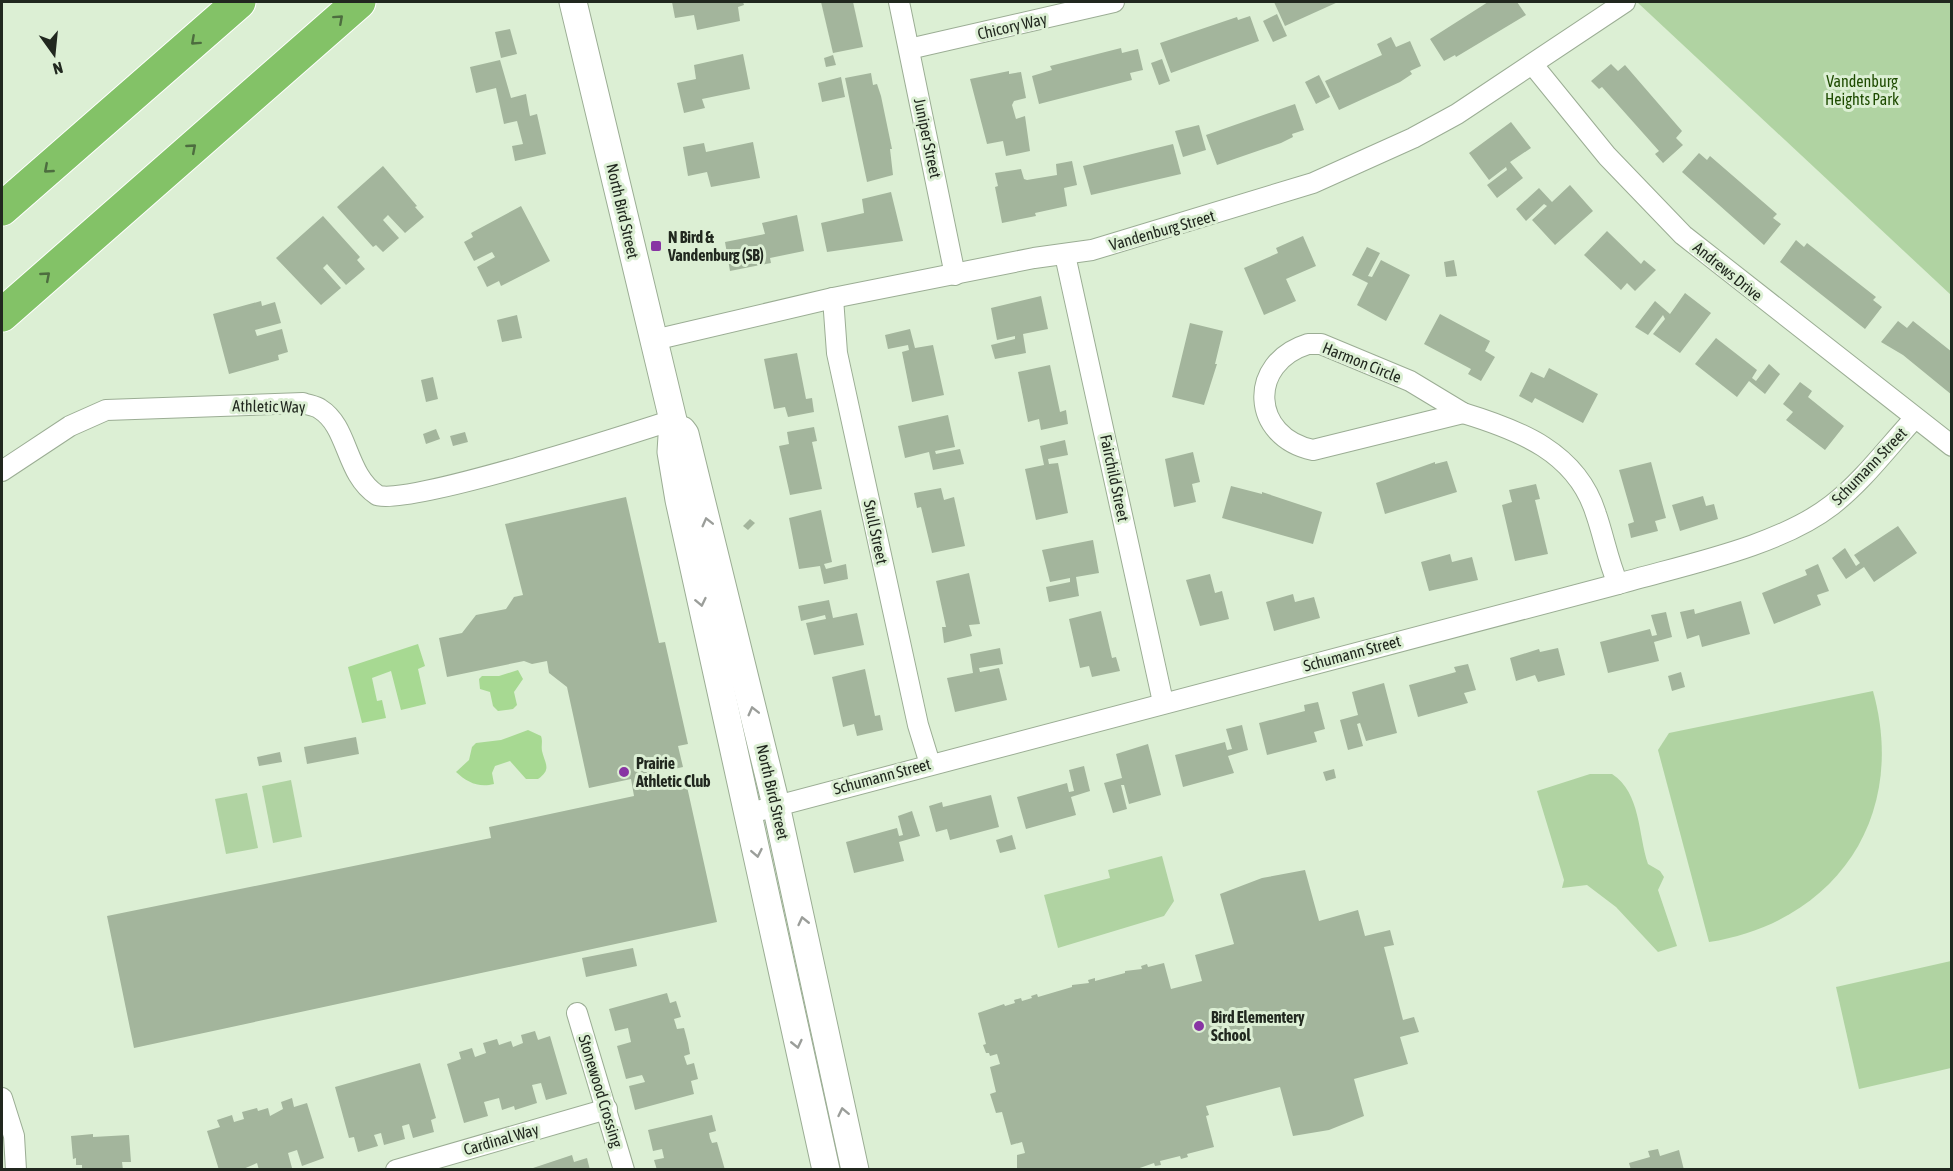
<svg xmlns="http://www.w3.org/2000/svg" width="1953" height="1171" viewBox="0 0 1953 1171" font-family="'Asap Condensed',sans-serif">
<rect width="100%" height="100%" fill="#dcefd4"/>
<!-- green -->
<g fill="#b0d3a2">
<path d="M1637,2H1951V295Z"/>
<path d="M1873,691C1908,817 1836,922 1709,942L1658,750L1669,733Z"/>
<path d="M1590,774H1612C1641,793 1638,834 1648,864L1660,871L1664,877L1658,890L1677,946L1658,952L1616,907L1587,885L1562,888L1564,880L1537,791Z"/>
<path d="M291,780L302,837L273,843L262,786Z"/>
<path d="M247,793L258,848L226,854L215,799Z"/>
<path d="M1162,856L1174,901L1164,916L1058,948L1044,895L1110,878L1108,870Z"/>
<path d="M1951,961V1068L1859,1089L1836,987Z"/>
</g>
<!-- water -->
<g fill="#a7d992">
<path d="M418,644L425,666L418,669L426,704L401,710L391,671L372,678L377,701L382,700L386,718L362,723L348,667Z"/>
<path d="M518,670L523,679L514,692L517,705L513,709L498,711L493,706L490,692L480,689L479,679L482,676H499Z"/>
<path d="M528,730L541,736C543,742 541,745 542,751C545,764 552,769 538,779H526L510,761L495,766L492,773L494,784C478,788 467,782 456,772L469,760L472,747L476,743L501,740Z"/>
</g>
<!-- building -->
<g fill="#a3b59c">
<path d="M672,2H743L744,5L738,7L740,21L697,30L694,15L675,18Z"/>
<path d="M821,2H853L863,47L833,53Z"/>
<path d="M1274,2H1338L1285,26Z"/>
<path d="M1488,2H1517L1526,15L1456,57L1455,55L1444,61L1430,39Z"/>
<path d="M1277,14L1287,36L1273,42L1263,21Z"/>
<path d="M1250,16L1259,41L1171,73L1160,43L1237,17L1238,20Z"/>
<path d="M510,29L517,54L501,58L495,32Z"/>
<path d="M1391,37L1396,47L1410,41L1421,66L1410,71L1412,74L1400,82L1339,110L1325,81L1382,55L1377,44Z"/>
<path d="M1121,48L1122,53L1138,49L1143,70L1130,73L1132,80L1039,104L1032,76L1052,70L1050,66Z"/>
<path d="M743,54L750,89L702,99L705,108L684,113L677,83L696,79L694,65Z"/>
<path d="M833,55L836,65L826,67L824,58Z"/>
<path d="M1162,59L1170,81L1159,85L1151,63Z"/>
<path d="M500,60L511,98L526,94L530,116L537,114L546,154L515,161L512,146L523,144L517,121L504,124L496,88L476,93L470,67Z"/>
<path d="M1611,64L1618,71L1625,65L1682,131L1676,138L1683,145L1663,163L1655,154L1659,151L1602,87L1599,89L1591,81Z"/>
<path d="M1009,71V74L1021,72L1026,98L1014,101L1012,105L1016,119L1025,116L1030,151L1006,156L1003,141L987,144L970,79Z"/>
<path d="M871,73L873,85L877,84L881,96L892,149H890L893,175L867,182L845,78Z"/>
<path d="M1319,75L1330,97L1316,104L1305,82Z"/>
<path d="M841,77L845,97L822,102L818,83Z"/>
<path d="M1295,104L1304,130L1292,134L1293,137L1281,143L1217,165L1206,135Z"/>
<path d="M1511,122L1531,148L1510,162L1523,178L1497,198L1487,185L1507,170L1506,167L1489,180L1469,153Z"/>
<path d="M1199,125L1206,150L1183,157L1175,131Z"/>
<path d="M753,142L760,178L711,187L707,172L688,176L683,147L704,143L706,152Z"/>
<path d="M1173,144L1181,174L1091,195L1083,166Z"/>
<path d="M1699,153L1707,160L1710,156L1777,214L1773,218L1781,224L1764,245L1682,172Z"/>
<path d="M1072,161L1077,185L1064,188L1067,206L1035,213L1036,216L1002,223L995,187L998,186L995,173L1021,169L1024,179L1027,180L1057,175L1056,164Z"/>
<path d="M383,166L417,206L415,207L424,217L405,233L388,215L383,220L399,238L383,252L376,245L373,247L337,207Z"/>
<path d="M1570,185L1593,211L1555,245L1532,220L1547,206L1544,204L1526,221L1516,209L1539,188L1552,202Z"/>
<path d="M891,192L903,241L827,252L821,223L864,213L862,199Z"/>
<path d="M521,206L550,261L501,286L499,281L487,287L477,267L495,257L492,252L474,261L464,242L473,237L471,233Z"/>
<path d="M797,215L804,251L770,258L771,263L730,271L725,242L765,234L762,223Z"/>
<path d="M323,216L360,257L357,260L365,269L346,285L327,264L323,268L341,288L321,305L276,258Z"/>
<path d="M1607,231L1641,264L1644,260L1656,270L1635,291L1627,283L1621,290L1584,255Z"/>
<path d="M1303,236L1316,266L1286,279L1296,301L1264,315L1244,268L1278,253L1276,248Z"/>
<path d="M1796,240L1804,247L1807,243L1876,297L1873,300L1882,307L1865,329L1780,262Z"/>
<path d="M1367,247L1380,253L1368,276L1372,277L1381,260L1410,275L1386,321L1357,305L1368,283L1352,275Z"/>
<path d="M1454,260L1457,276L1446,277L1444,262Z"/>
<path d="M1685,293L1711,313L1680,353L1653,334L1665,319L1663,315L1648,335L1635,327L1655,301L1670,314Z"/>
<path d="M1041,296L1048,329L1023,334L1026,353L995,359L991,345L1015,339V336L997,340L991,308Z"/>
<path d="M261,301L262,306L275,302L281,323L255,330L257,336L282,329L288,352L278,355L279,360L229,374L213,314Z"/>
<path d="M1440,314L1490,341L1485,351L1495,357L1481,381L1468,374L1471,369L1424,344Z"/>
<path d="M517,315L522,338L502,342L497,320Z"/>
<path d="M1898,321L1907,328L1913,321L1952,352V395L1903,355L1881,342Z"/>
<path d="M1190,323L1223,331L1215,364H1217L1204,405L1172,397Z"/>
<path d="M910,329L915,348L933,345L944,395L912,402L902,352L909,350L908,345L888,349L885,335Z"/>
<path d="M1716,338L1757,370L1752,378L1756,381L1769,364L1780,374L1765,394L1749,381L1737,397L1695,364Z"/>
<path d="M797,353L806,399L812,398L814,412L788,417L785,407L774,409L764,359Z"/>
<path d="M1050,365L1060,412L1066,410L1068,424L1041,430L1039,419L1028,422L1018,372Z"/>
<path d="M1549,368L1598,394L1583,423L1535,398L1532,403L1519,396L1531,372L1544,378Z"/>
<path d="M433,377L438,399L426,402L421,380Z"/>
<path d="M1800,382L1812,391L1808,397L1844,426L1825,450L1786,420L1793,412L1783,404Z"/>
<path d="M948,415L955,447L935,451L936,454L960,449L964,464L933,470L929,452L905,458L898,426Z"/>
<path d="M814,427L817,441L812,442L822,489L790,495L779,446L789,444L787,432Z"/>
<path d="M436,429L440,439L426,444L423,434Z"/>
<path d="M465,432L468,442L453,446L450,436Z"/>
<path d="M1065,440L1068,455L1048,459L1049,464L1058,463L1068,513L1036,520L1025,469L1044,465L1040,446Z"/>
<path d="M1193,452L1200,482L1192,484L1196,502L1174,507L1165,459Z"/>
<path d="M1447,461L1457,492L1385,514L1376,483L1435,462V464Z"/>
<path d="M1651,462L1666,518L1655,521L1658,531L1631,538L1628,524L1634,522L1619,470Z"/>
<path d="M1536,484L1540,499L1535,500L1548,554L1515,561L1502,505L1512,502L1509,490Z"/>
<path d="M1231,486L1262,494V492L1322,512L1313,544L1222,518Z"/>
<path d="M941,488L944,500L954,497L965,546L932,553L921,507L917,508L914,493Z"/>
<path d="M1703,496L1706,506L1714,504L1718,519L1680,531L1672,505Z"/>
<path d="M626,497L659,643L665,642L688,744L678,746L683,767L643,776L647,791L686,782L717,922L134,1048L107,916L491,838L489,827L634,796L631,779L589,788L567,687L549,673L547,661L532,664L524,661L447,677L439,638L462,633L476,615L506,609L514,597L523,595L505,524Z"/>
<path d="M821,510L832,562L824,564L826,569L846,564L848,579L824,584L820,566L799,569L789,518Z"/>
<path d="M750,519L755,523L748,530L743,526Z"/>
<path d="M1898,526L1917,553L1874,582L1864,567L1846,579L1832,558L1845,548L1856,566L1860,563L1854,555Z"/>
<path d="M1093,540L1099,573L1076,577L1079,596L1049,602L1046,587L1070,582V578L1050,582L1042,550Z"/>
<path d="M1450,554L1452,562L1472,557L1478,580L1429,591L1421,562Z"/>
<path d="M1818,564L1829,591L1817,595L1821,605L1774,624L1762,593L1807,575L1805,570Z"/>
<path d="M969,573L980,624L969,625L972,636L944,643L942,627H946L936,581Z"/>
<path d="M1210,574L1215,593L1222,591L1229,619L1200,626L1186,580Z"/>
<path d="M1293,594L1295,602L1314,597L1320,618L1274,631L1266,602Z"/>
<path d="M829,600L833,618L857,613L864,645L814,655L806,623L826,619L825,615L801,621L798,606Z"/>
<path d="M1741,601L1750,634L1702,647L1699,635L1687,639L1680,612L1694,609L1695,614Z"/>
<path d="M1101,611L1112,658L1116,657L1120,671L1092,677L1089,666L1080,668L1069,619Z"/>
<path d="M1666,612L1672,637L1654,642L1659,661L1608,673L1600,642L1650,629L1652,636L1657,635L1651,615Z"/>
<path d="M1000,648L1003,664L979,668L980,672L999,668L1007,700L955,712L947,678L973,673L970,654Z"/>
<path d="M1558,648L1565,675L1538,682L1535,675L1516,681L1510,658L1539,649L1540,652Z"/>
<path d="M1468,664L1476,690L1464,693L1468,703L1418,717L1409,685L1456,672L1454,667Z"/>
<path d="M865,669L875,716L880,715L883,730L857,736L854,724L843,727L832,677Z"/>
<path d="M1681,672L1685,687L1672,691L1668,676Z"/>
<path d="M1384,683L1397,733L1366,741L1360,723L1357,724L1363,746L1348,750L1340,720L1358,715L1352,692Z"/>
<path d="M1318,702L1325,729L1314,732L1317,742L1267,755L1259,723L1305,711L1304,705Z"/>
<path d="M1242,725L1248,750L1228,756L1234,773L1183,787L1175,755L1225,742L1227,750L1232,749L1226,729Z"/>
<path d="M356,737L359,754L307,764L304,747Z"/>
<path d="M1148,744L1161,795L1129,804L1124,785H1121L1127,809L1113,813L1104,783L1122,778L1116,754Z"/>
<path d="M280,752L282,762L259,766L257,757Z"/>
<path d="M1084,766L1090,791L1071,797L1076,815L1026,829L1017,797L1067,783L1069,792L1074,791L1069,770Z"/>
<path d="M1334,769L1336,778L1326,781L1323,772Z"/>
<path d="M991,795L999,827L950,840L947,829L936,832L929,806L942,802L943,807Z"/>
<path d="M912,811L920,836L899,842L904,861L854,873L846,842L897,828L899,836L903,835L898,816Z"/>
<path d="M1012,835L1016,849L1000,853L996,840Z"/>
<path d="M1305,870L1319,921L1358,910L1365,936L1390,930L1394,945L1384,947L1403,1020L1414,1017L1419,1032L1400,1037L1408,1064L1354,1079L1364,1116L1329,1130L1293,1136L1280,1087L1206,1106L1209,1115L1206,1116L1214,1147L1187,1154L1188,1157L1181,1159L1180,1156L1160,1161L1161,1165L1155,1166L1154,1163L1134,1170L1017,1168V1155L1025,1153L1022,1142L1011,1145L1002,1112L996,1113L990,1094L996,1092L990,1067L1000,1064L997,1054L990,1056L989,1053H986L983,1045L986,1044L978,1013L1004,1004L1005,1006L1015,1003L1014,1000L1021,998L1022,1001L1032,998L1031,996L1037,994L1038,997L1072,987V985L1089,983L1088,980L1095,978V981L1125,973V971L1142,969L1141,966L1147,964L1148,967L1164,963L1171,989L1202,981L1195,955L1234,944L1220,894L1262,878Z"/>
<path d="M633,948L637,966L586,977L582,958Z"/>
<path d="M667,993L670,1003L676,1001L681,1017L674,1019L677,1029L684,1028L688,1043L690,1054L684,1056L687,1065L694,1063L698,1079L691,1081L694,1094L635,1110L629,1086L645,1082L642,1075L626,1079L617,1046L631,1042L628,1028L615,1031L609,1009Z"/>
<path d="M535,1031L538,1040L550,1036L567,1094L546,1100L541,1083L532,1085L537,1103L515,1110L514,1106L502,1110L499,1098L484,1102L488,1116L464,1123L447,1064L461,1059L459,1052L472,1048L475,1057L486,1053L483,1043L497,1039L499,1045L511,1041L513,1047L523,1043L521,1035Z"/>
<path d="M420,1063L436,1118L431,1120L434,1132L413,1138L409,1124L402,1126L405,1139L384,1145L381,1133L374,1135L378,1146L358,1152L354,1137L349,1138L335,1087Z"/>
<path d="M292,1098L294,1107L307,1103L324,1158L302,1166L297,1150L288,1153L292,1168L288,1170H259L257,1163L241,1170H219L207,1131L220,1127L217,1120L232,1115L234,1122L244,1119L242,1112L257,1108L258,1111L268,1108L270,1116L283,1109L281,1102Z"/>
<path d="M712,1115L716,1131L709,1133L710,1138L712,1143L717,1142L725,1170H657L654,1160L664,1158L662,1149L653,1151L648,1130Z"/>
<path d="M93,1134V1137L129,1135L131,1162H122L123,1170H82V1165H76V1158L73,1159L71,1136Z"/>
<path d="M1658,1149L1660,1156L1679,1150L1684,1170H1631L1629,1163L1650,1157L1648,1151Z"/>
<path d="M572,1155L574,1162L587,1158L590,1170H527Z"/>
</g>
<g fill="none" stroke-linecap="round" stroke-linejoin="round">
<!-- street casing -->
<g stroke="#9bad94" stroke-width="22">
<g id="street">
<path d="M899,2L955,275"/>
<path d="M909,49L1114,2"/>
<path d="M1533,65L1607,156L1683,235L1952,446"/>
<path d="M1065,255L1163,702"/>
<path d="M833,298L837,353L918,725L930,764"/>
<path d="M654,340L833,298L1034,258L1092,250L1313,183L1413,138L1457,114L1625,2"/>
<path d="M1308,344H1321L1410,381L1463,413L1313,450C1251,437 1247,363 1308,344Z"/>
<path d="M1463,413C1519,430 1577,452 1596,514C1604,537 1608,561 1618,584"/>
<path d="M2,471L70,426L106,410L303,403C308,405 316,406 320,409C349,427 345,474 377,495C398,509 636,432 673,420"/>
<path d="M750,813L1618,584C1683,565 1778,547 1832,505C1863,481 1888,447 1914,419"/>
<path d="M577,1013L624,1170"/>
<path d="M2,1098L14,1136L16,1170"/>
<path d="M396,1170L607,1109"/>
</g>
</g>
<!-- secondary casing -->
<g stroke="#9bad94" stroke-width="29">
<g id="secondary">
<path d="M573,2L673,420L671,452L679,500L826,1170"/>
<path d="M682,430L685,434L776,805L855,1170"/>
</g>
</g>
<!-- highway casing -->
<g stroke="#fff" stroke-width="35">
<g id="highway">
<path d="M2,209L239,2"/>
<path d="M2,315L359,2"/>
</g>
</g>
<!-- street -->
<use href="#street" stroke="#fff" stroke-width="20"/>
<!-- secondary -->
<use href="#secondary" stroke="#fff" stroke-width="27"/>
<!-- highway -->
<use href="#highway" stroke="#83c267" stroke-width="33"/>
</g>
<!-- one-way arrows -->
<defs><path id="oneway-chevron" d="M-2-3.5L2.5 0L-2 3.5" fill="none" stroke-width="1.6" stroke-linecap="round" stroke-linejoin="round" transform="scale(1.5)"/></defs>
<g stroke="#4d6d3f">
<use href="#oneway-chevron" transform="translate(339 19) rotate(-42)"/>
<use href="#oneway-chevron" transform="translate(195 41) rotate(138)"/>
<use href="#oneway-chevron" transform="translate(192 148) rotate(-41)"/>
<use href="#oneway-chevron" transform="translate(48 169) rotate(139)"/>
<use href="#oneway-chevron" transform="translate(46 276) rotate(-41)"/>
</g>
<g stroke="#9b9e9a">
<use href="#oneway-chevron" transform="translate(707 522) rotate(-104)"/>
<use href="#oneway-chevron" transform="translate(701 602) rotate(78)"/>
<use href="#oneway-chevron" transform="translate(753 711) rotate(-104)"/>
<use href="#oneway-chevron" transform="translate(757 853) rotate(79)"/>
<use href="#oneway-chevron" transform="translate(803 921) rotate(-103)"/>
<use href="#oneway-chevron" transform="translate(797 1044) rotate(77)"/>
<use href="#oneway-chevron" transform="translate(843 1112) rotate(-102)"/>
</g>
<!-- markers -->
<g fill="#8834a3" stroke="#dcefd4" stroke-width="2">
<rect x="650" y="240" width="12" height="12" rx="3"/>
<circle cx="624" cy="772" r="6"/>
<circle cx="1199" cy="1026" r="6"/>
</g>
<g text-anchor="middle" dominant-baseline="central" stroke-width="6" stroke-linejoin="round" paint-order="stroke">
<!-- street labels -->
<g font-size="16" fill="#21281f" stroke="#dcefd4">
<text transform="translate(1012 26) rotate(-13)">Chicory Way</text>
<text transform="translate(928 138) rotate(78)">Juniper Street</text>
<text transform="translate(623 211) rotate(77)">North Bird Street</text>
<text transform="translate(1162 230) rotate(-16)">Vandenburg Street</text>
<text transform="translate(1728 271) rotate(39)">Andrews Drive</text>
<text transform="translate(1362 362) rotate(22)">Harmon Circle</text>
<text transform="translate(269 406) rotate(1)">Athletic Way</text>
<text transform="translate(1869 466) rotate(-46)">Schumann Street</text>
<text transform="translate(1115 478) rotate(78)">Fairchild Street</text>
<text transform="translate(876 532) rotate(78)">Stull Street</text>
<text transform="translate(1352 653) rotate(-15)">Schumann Street</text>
<text transform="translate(882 776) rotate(-15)">Schumann Street</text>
<text transform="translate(773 792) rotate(77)">North Bird Street</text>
<text transform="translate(601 1091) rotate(73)">Stonewood Crossing</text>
<text transform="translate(501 1139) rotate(-16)">Cardinal Way</text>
</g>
<!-- park labels -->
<g font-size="16" fill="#1e4b00" stroke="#dcefd4">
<text x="1862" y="81">Vandenburg<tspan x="1862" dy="18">Heights Park</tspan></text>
</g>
<!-- poi labels -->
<g font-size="16" font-weight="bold" fill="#21281f" stroke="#dcefd4" text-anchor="start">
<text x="668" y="237">N Bird &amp;<tspan x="668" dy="18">Vandenburg (SB)</tspan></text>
<text x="636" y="763">Prairie<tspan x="636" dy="18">Athletic Club</tspan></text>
<text x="1211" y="1017">Bird Elementery<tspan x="1211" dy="18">School</tspan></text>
</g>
</g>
<!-- border -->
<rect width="1953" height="1171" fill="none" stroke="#21281f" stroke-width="6"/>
<!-- north arrow -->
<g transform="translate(54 54) rotate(165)" stroke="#dcefd4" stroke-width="4.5" paint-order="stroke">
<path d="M0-4.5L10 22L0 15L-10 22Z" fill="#21281f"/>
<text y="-9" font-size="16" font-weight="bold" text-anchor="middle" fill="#21281f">N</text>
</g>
</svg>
